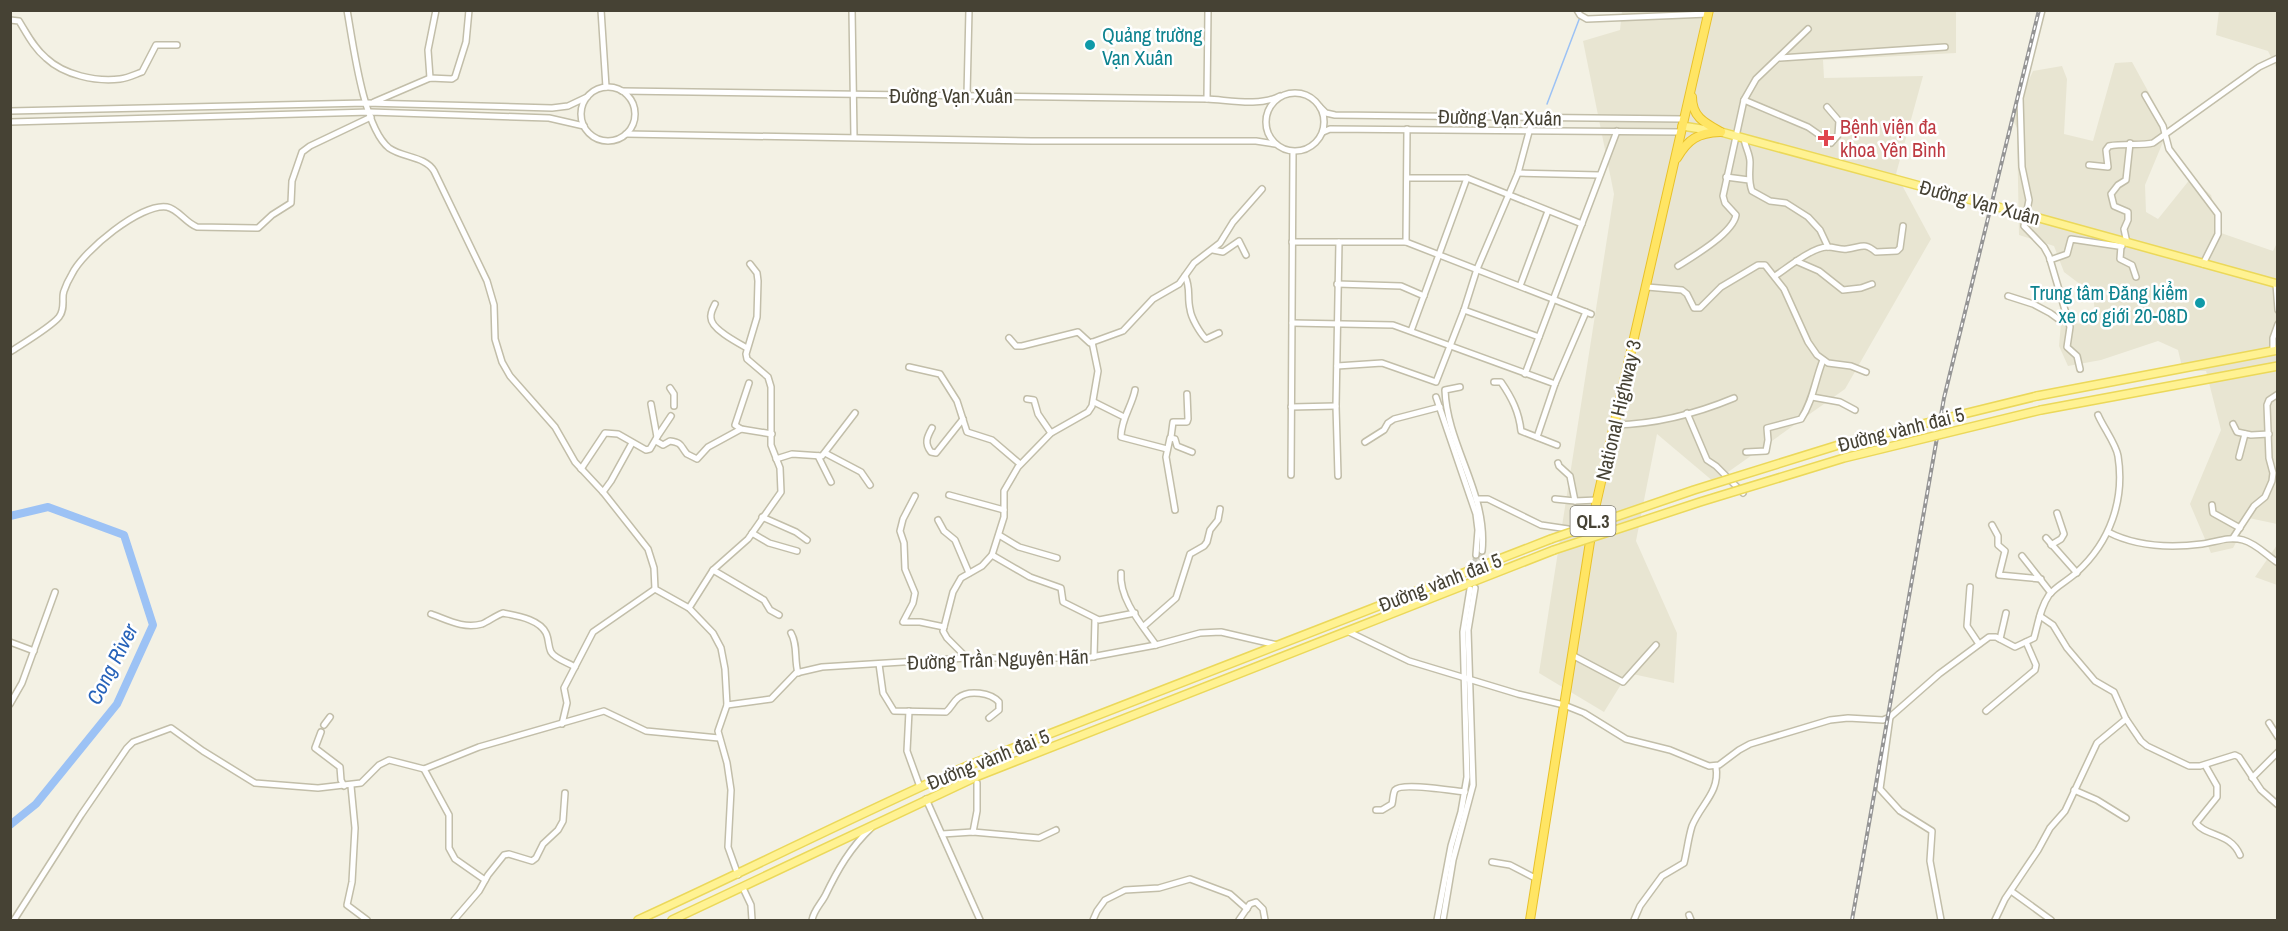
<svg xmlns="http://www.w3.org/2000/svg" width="2288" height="931" viewBox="0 0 2288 931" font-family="'Archivo Narrow',sans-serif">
<rect width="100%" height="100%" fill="#f3f1e4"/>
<!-- residential -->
<g fill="#e8e5d2">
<path d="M1622,11L1956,12V53L1823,60L1824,78L1923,76L1896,174L1931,239L1845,389L1714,482L1657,434L1636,541L1677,633L1674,683L1628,673L1604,712L1539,673L1614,194L1583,41L1620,30Z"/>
<path d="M2219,11H2277V69L2268,51L2216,35Z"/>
<path d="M2132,62L2166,124L2163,142L2145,185L2146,212L2158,219L2191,178L2211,195L2221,233L2273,251L2277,243V524L2249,518L2233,548L2211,553L2190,504L2221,430L2206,371H2183L2178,350L2158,341L2101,360L2068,366L2059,346L2061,323L2096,324L2093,294L2064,272L2054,246L2019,235L2017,128L2012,118L2033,71L2062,66L2067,79L2064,134L2093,141L2115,63Z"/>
<path d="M2277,545V585L2255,577Z"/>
</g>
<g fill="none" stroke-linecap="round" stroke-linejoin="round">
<!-- stream -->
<path stroke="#9cc2f5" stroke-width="1.5" d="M1547,104L1580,17"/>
<!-- river -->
<path stroke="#9cc2f5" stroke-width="8" d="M10,516L48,507L124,535L153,625L117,704L36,804L10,825"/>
<!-- minor-tunnel -->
<g stroke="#d0cec1" stroke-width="5" stroke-dasharray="5 2.5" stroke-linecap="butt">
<path d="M1476,582L1482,551"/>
<path d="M1470,585L1476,555"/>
</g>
<!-- minor casing -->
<g stroke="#c2bea9" stroke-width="8">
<g id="minor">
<path d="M347,10C353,43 363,127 389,148C403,158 425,156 434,171L487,281L494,305L495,339L502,362L510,376L555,427L575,462L603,492L648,549L654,568L655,589L689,608L713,633L721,648L725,669L727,705L718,731L727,763L731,790L728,847L738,875"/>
<path d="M601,10L606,87"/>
<path d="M852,10L854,137"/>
<path d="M1577,10L1580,15L1587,19L1708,14"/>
<path d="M2042,10L2020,98L2022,167L2029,200L2024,226L2044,247L2049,256L2070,327L2067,347L2077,356L2080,369"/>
<path d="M10,20L19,21C27,34 34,48 46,58C64,75 96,82 120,79C128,78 136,74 142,72L156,45H177"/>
<path d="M1780,58L1945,47"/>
<path d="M430,78L428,50L436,10"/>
<circle cx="608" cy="114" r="27"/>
<path d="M622,91L1207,99C1229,100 1259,107 1280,96"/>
<circle cx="1295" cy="122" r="29"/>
<path d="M967,95L969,10"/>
<path d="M2145,95L2163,126L2169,149L2218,214V234L2203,264"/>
<path d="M1207,99L1208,10"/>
<path d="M1744,100L1808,127L1831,143L1838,135L1839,121L1827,107"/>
<path d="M374,102L430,78L452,79L455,77L466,42L469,10"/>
<path d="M1320,107L1326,113L1335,115L1683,119"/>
<path d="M10,111L366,103L552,108L568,106L587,97"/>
<path d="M10,122L370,112L549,118L584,126"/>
<path d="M1323,132L1330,129L1680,132"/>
<path d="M626,134L1032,141H1256L1275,144"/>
<path d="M1744,138C1745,147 1750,154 1750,162C1750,172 1748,181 1752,191L1770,201L1786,203L1808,217L1820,230L1828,247"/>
<path d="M2089,165L2108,167L2106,150L2109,146C2123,143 2142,146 2153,143L2259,67L2278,58"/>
<path d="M1518,173L1599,175"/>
<path d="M1726,177L1749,180"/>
<path d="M1408,178H1467L1582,224"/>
<path d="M1292,242H1406L1591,314"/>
<path d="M1406,242L1407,129"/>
<path d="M2127,243L2124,229L2128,220V212L2114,206L2111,194L2118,185L2126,180L2130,143"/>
<path d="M2121,246L2120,259L2132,265L2136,277"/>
<path d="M1213,250L1223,252L1239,241L1246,255"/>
<path d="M2050,260L2067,254L2071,239L2118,246H2122V244"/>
<path d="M1796,261L1819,271L1843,290L1861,288L1872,284"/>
<path d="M1678,266C1694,256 1733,233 1736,215L1725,203L1723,196L1744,100L1756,79L1808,29"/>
<path d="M1185,276C1191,288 1187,297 1190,309C1191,318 1200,333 1206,339L1219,333"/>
<path d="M1775,276C1787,268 1814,246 1828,247C1835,247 1840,250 1847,249C1862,247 1864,242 1876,252L1897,251L1900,248L1903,226"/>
<path d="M1337,284L1401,286L1424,296"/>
<path d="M2276,284L2278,310"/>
<path d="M1520,286L1548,211"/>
<path d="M1647,287L1682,290L1687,294L1694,308H1700L1721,287L1758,265H1765L1784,289L1808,342L1817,355L1828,363L1851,366L1866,372"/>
<path d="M2008,296L2033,304L2050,313L2061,321H2068"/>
<path d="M715,304C713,308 710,313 711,318C711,329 738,343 747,348"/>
<path d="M1464,310L1539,337"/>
<path d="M1292,323L1393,325L1555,384"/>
<path d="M1411,331L1467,178"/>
<path d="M1009,338L1016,346H1022L1078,332L1090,343L1123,331L1153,299L1179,284L1194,263L1220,243L1233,222L1262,189"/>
<path d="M2273,349V338L2278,324"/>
<path d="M10,352C22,344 51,327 59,317C66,308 61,298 64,291C66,285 69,279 72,274C83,251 141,203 167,207C178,209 186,223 197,227L258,228L272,215L291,203L292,181L302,152L310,146L371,117"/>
<path d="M1337,366L1382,363L1436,382L1464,310L1477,269L1518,173L1533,117"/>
<path d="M909,367L940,374L957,401L967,432L992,440L1020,464"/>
<path d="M1525,374L1617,131"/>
<path d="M1494,382H1501C1512,398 1519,412 1521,431L1557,445"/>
<path d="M749,383L735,425L741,429L772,434"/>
<path d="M1460,387L1445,390C1447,446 1488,494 1482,551"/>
<path d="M670,388L674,394V406"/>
<path d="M1135,390C1132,406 1121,419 1121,437L1167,449"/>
<path d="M1436,397L1476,514L1478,530L1476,555"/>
<path d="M1812,397L1840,402L1855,410"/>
<path d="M1027,399L1034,400L1038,414L1051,433"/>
<path d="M1094,402L1124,417"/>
<path d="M1291,407L1336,406"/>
<path d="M1687,413L1707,460L1716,466L1743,493"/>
<path d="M2233,424L2237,432L2251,435L2269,434"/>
<path d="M1615,425C1655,424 1698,413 1734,398"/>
<path d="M932,428C927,437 924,443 931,452L936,453L963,419"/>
<path d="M657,437L671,416"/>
<path d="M1171,437L1173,422H1187L1188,419L1187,394"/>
<path d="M1537,437L1555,384L1586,312"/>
<path d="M656,441L663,445L670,441C683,443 680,446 687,454L697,459L708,447L741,429"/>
<path d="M1365,442L1384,430L1388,423L1394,419L1440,407"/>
<path d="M1746,452L1766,451L1768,440L1767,428L1801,419C1813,401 1815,380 1823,360"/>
<path d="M825,453L861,472L870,485"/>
<path d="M818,456L831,482"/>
<path d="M2239,457L2245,434"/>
<path d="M776,459L792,454L822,456L855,413"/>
<path d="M1558,463L1559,466L1570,476L1575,501"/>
<path d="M581,469L605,433L618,434L646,450L650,449L657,437L651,404"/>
<path d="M1291,475L1293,152"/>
<path d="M1338,476L1336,406L1339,242"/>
<path d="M603,492L611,481L632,443"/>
<path d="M949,495L1004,510"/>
<path d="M915,496L903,519L900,531L904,543L905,569L915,593L913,603L903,622H920L944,627"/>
<path d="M1476,499H1488L1541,525L1568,529"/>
<path d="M1555,499L1575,501L1597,500"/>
<path d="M2212,505L2213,513L2240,528"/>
<path d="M1175,510L1166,457L1170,438L1175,439L1177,446L1192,452"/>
<path d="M762,517L796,532L807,540"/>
<path d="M938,520L944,531L955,540L969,573"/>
<path d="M1992,525L1998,536V545L2005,551L1999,575L2041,579"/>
<path d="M2108,532C2137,547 2170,548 2202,544C2216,542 2229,536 2243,540C2257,544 2266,555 2278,563"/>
<path d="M752,533L769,543L797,551"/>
<path d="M999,535L1019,547L1057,558"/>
<path d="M2046,538L2077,573"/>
<path d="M2233,538L2254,506L2265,497L2272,481L2273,473L2269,458L2267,405L2269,400L2278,394"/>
<path d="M2051,545L2061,539L2064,534L2057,513"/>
<path d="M992,555L1030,577L1061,588L1063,602L1099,620L1135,613"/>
<path d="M2022,556L2051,593"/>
<path d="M713,570L764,600L770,610L779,615"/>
<path d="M1121,573C1119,599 1142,625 1156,645"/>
<path d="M1970,587L1967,626L1979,644"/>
<path d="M689,608L713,570L748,539L781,492L780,468L771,445V387L768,377L747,359L746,354L757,317L758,281L757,273L750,264"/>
<path d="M431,614C448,620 463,629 482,624C489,621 495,616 503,613C517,616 539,619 546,633C549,639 548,646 551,652C555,659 569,663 575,667"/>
<path d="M2040,616L2053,625L2067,648L2095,681L2114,692L2126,719L2141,741L2147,746L2189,766H2200L2235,755L2239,757L2261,790L2278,805"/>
<path d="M1144,626L1176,598L1190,554L1204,546L1207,542L1210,530L1218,520L1220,509"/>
<path d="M1347,631L1409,661L1518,694L1564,705L1584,713L1626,739L1670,750L1709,766L1719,765L1739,750L1750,744L1830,720L1848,718L1883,720L1890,717L1939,674L1989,637H1996L2015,647L2034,638C2038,624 2040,608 2049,595C2056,586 2069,580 2077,572C2110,542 2125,500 2118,456C2116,444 2103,427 2098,415"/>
<path d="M791,633C798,645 794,659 798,673"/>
<path d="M2000,639L2006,613"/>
<path d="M10,642L34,651"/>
<path d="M1572,655L1623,682L1656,645"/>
<path d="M1094,657L1095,619"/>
<path d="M967,658L947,638L943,631L953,592L961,578L982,566L992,555L1004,517V491L1018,467L1051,433L1088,412L1092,406L1098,371L1092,342"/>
<path d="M879,664L883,693L894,711L946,712C951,708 953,702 958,698C969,689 991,693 999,702V710L989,718"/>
<path d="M10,704L22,683L55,592"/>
<path d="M727,705L771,699L796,673L822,667L967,658H1086L1156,645L1200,633L1221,632L1277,645"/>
<path d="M909,711L907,751L920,787"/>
<path d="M1986,711L2035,670L2036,665L2026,642"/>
<path d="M1890,717L1880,789L1900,811L1932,831L1930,861L1941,920"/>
<path d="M2269,723L2278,737"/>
<path d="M562,724L567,703L564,688L593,632L655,589"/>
<path d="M324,725L330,717"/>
<path d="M321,732L315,748L340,767L341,780L344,786"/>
<path d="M2205,765L2217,786V797L2196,823C2206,837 2230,832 2240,855"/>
<path d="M424,769L449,815V848L455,859L485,880"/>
<path d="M2252,778L2278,752"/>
<path d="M351,786L355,828L352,882L347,905L367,920"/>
<path d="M2074,790L2097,800L2126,818"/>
<path d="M926,799L980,920"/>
<path d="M1376,810H1382L1392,804C1393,800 1393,793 1395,790C1401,782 1454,791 1465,792"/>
<path d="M973,832L977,811V783"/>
<path d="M942,834L973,832L1039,838L1056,830"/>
<path d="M1492,862L1510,865L1537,879"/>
<path d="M743,888L751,905L752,920"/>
<path d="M2011,891L2051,920"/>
<path d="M1689,915L1691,920"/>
<path d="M14,920L81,815L127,748L133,742L171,728L203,751L255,783L318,788L361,783L379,765L389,760L424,769L479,747L604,711L646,731L719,738"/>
<path d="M454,920L479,891L488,875L504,855L509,854L532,861L536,858L543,844L558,830L563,821L565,793"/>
<path d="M812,920C814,910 820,905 825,896C838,869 850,848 872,827"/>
<path d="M1093,920L1097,911L1105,900L1125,890L1159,888L1190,879L1230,894L1247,909"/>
<path d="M1239,920L1250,904L1256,902L1263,909L1265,920"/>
<path d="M1437,920L1451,846L1461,812L1467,777L1463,632L1470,589"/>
<path d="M1443,920L1453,860L1473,785L1468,630L1475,588"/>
<path d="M1634,920L1640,906L1662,876L1684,863C1687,851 1688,839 1692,826C1701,804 1720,792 1716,767"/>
<path d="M1995,920L2005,899L2038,850L2050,828L2065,811L2097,743L2126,719"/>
</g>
</g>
<!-- major casing -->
<g stroke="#ebd85a" stroke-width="10">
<g id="major">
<path d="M1682,126L1721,132L1942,192"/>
<path d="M2039,218L2278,284"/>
<path d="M2037,396L2278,350"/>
<path d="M2041,410L2278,366"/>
<path d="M638,920C748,870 856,815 967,766L1551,539"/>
<path d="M672,920L978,776L1554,550"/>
</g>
</g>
<!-- highway casing -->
<g stroke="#e8c12a" stroke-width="10">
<g id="highway">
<path d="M1692,97C1692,117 1705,123 1721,132"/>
<path d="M1677,158C1688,139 1698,133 1720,132"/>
<path d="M1530,920L1596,504L1709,10"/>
</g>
</g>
<!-- minor -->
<use href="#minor" stroke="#fff" stroke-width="5"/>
<!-- major -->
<use href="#major" stroke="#fff292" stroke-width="7"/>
<!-- highway -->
<use href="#highway" stroke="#ffe564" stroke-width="8"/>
<!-- rail casing -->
<g stroke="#959595" stroke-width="4">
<path id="rail" d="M1852,920L1944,398L2039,10"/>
</g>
<!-- rail -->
<use href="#rail" stroke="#fff" stroke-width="1.5" stroke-dasharray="4.5" stroke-linecap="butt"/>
<!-- major-bridge casing -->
<g stroke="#ebd85a" stroke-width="10" stroke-linecap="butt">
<g id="major-bridge">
<path d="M1942,192L2039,218"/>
<path d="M1551,539L1694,490L1845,443L2037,396"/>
<path d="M1554,550L1700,502L1844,458L2041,410"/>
</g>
</g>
<!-- major-bridge -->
<use href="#major-bridge" stroke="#fff292" stroke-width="7"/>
</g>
<!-- markers -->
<g fill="#0f9aa8" stroke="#fff" stroke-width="2">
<circle cx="1090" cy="45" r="6"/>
<circle cx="2200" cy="303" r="6"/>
</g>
<path fill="#e0444e" stroke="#fff" stroke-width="2" d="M1823 129h6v6h6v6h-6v6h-6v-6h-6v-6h6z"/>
<g text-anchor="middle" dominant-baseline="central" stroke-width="5" stroke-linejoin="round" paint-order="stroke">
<!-- shield labels -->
<rect fill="#fff" stroke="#7e7b71" stroke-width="1.5" x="1570.5" y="506" width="45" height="30" rx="4.5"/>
<g font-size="18" font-weight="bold" fill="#464234">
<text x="1593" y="521">QL.3</text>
</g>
<!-- culture labels -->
<g font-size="20" fill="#0d838f" stroke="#fff" text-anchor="start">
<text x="1102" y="34">Quảng trường<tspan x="1102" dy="23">Vạn Xuân</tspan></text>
<text x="2188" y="292" text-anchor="end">Trung tâm Đăng kiểm<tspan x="2188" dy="23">xe cơ giới 20-08D</tspan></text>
</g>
<!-- street labels -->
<g font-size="20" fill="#464234" stroke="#fff">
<text x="951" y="95">Đường Vạn Xuân</text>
<text transform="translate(1500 117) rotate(1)">Đường Vạn Xuân</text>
<text transform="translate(1980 202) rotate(15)">Đường Vạn Xuân</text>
<text transform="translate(1618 410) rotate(-77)">National Highway 3</text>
<text transform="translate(1901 429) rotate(-14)">Đường vành đai 5</text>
<text transform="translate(1440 582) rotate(-21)">Đường vành đai 5</text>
<text transform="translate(998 659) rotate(-2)">Đường Trần Nguyên Hãn</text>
<text transform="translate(988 759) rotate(-22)">Đường vành đai 5</text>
</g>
<!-- health labels -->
<g font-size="20" fill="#be3a42" stroke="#fff" text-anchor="start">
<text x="1840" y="126">Bệnh viện đa<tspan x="1840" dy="23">khoa Yên Bình</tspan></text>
</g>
<!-- water labels -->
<g font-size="21" font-style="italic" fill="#2662b9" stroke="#fff">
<text transform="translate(112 664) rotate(-63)">Cong River</text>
</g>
</g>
<!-- border -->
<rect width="2288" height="931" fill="none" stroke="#464234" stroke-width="24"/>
</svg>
